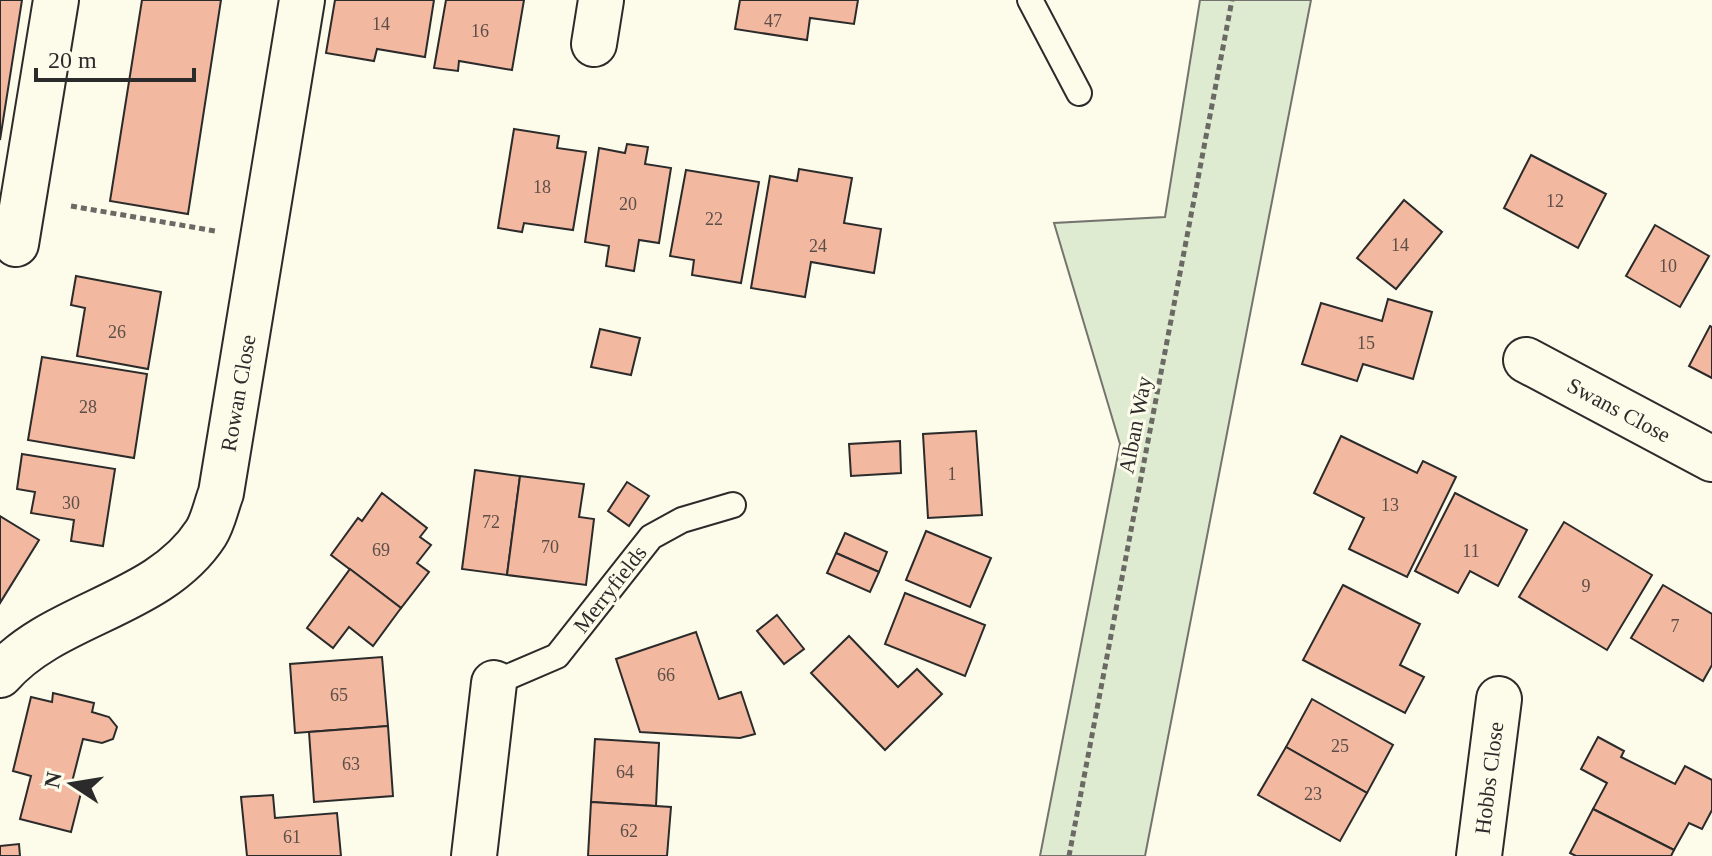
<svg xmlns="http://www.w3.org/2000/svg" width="1712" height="856" viewBox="0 0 1712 856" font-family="'Times New Roman',serif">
<rect width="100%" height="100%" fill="#fdfbea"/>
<!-- green -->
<path fill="#deebd1" stroke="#74746e" stroke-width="2" d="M1200,0H1311L1145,856H1040L1120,444L1054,223L1165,217Z"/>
<!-- building -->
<g fill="#f2b8a0" stroke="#2b2b2b" stroke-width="2">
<path d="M0,0H22L0,140Z"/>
<path d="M142,0H221L188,214L110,201Z"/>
<path d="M335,0H434L425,57L377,49L374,61L326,53Z"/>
<path d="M446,0H524L512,70L459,61L458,71L434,68Z"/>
<path d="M740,0H858L854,24L810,18L807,40L735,29Z"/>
<path d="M514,129L559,136L557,148L586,152L573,230L524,223L522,232L498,228Z"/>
<path d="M627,144L648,147L645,164L671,168L659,243L639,240L634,271L606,266L609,246L585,242L599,148L625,153Z"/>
<path d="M1531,155L1606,194L1578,248L1504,208Z"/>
<path d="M799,169L852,178L844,223L881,229L874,273L811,262L805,297L751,288L770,176L797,181Z"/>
<path d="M686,170L759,182L741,283L692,275L694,260L670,256Z"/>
<path d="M1404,200L1442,232L1396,289L1357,258Z"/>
<path d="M1655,225L1709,256L1680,307L1626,276Z"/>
<path d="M76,276L161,292L148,369L77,356L85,308L71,305Z"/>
<path d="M1388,299L1432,312L1413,379L1363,364L1357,381L1302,364L1321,303L1382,321Z"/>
<path d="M1710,326L1712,327V378L1689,366Z"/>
<path d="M600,329L640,338L631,375L591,367Z"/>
<path d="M42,357L147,374L134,458L28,440Z"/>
<path d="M976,431L982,515L928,518L923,434Z"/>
<path d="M1341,436L1417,473L1423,461L1456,477L1407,577L1349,549L1364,518L1314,493Z"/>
<path d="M900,441L901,473L851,476L849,444Z"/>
<path d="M22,454L115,469L103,546L71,541L74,520L31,513L35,492L17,489Z"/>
<path d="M475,470L520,476L507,575L462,569Z"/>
<path d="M520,476L584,484L579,517L594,519L586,585L507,575Z"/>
<path d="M627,482L649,496L629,526L608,511Z"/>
<path d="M382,493L427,528L420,537L431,545L417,563L429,572L401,608L331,555L358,518L362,521Z"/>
<path d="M1455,493L1527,530L1498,586L1470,571L1458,593L1415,571Z"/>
<path d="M0,516L39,540L0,603Z"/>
<path d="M1564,522L1652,575L1607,650L1519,597Z"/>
<path d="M926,531L991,558L970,607L906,580Z"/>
<path d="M845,533L887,552L879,572L836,553Z"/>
<path d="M836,553L879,572L870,592L827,573Z"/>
<path d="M350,569L401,608L373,646L349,627L333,648L307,628Z"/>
<path d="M1343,585L1420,624L1400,665L1424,677L1405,713L1303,660Z"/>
<path d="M1663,585L1712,614V665L1703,681L1631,638Z"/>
<path d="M905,593L985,625L965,676L885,644Z"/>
<path d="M777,615L804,649L784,664L757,631Z"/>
<path d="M696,632L719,699L741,692L755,734L740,738L640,732L616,659Z"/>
<path d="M849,636L898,687L917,669L942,694L885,750L811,673Z"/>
<path d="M382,657L388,726L295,733L290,664Z"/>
<path d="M53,693L94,703L92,712L109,717L117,727L113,739L102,743L83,739L71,786L82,789L71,832L20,819L31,776L13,771L31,697L52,702Z"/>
<path d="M1312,699L1393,745L1367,793L1286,747Z"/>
<path d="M388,726L393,796L314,802L309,732Z"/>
<path d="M1598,737L1624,751L1621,757L1675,784L1685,766L1712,780V810L1702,829L1689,823L1674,850L1593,809L1607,783L1581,769Z"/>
<path d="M595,739L659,743L656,806L591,802Z"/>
<path d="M1286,747L1367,793L1340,841L1258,795Z"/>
<path d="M273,795L275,818L337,813L341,856H247L241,797Z"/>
<path d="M591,802L671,807L667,856H588Z"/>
<path d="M1593,809L1674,850L1671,856H1576L1570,853Z"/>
<path d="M19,844L20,856H0V846Z"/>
</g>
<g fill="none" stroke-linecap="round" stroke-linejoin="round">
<!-- lane casing -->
<g stroke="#2b2b2b" stroke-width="28">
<g id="lane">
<path d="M1030,0L1079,93"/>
<path d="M494,683L557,656L651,537L682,520L733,505"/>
</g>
</g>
<!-- street casing -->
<g stroke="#2b2b2b" stroke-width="48">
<g id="street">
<path d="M594,44L601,0"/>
<path d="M16,244L56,0"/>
<path d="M1526,360L1712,459"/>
<path d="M0,675C55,612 159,606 206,533C213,522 216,506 221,493L302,0"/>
<path d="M474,856L494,683"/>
<path d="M1479,856L1499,699"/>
</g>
</g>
<!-- path -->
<g stroke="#6a6964" stroke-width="5" stroke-dasharray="6 4" stroke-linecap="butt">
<path d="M71,206L215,231"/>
<path d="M1069,856L1232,0"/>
</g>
<!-- lane -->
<use href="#lane" stroke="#fdfbea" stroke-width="24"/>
<!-- street -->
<use href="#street" stroke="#fdfbea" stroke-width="44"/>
</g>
<g text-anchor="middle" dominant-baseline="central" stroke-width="6" stroke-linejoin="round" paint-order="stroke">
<!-- number labels -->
<g font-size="18" fill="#5d4e48">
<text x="773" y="21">47</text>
<text x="381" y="24">14</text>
<text x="480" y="31">16</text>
<text x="542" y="187">18</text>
<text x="1555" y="201">12</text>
<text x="628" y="204">20</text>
<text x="714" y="219">22</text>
<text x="1400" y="245">14</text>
<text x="818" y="246">24</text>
<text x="1668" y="266">10</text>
<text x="117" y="332">26</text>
<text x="1366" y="343">15</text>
<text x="88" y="407">28</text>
<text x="952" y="474">1</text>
<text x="71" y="503">30</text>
<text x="1390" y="505">13</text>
<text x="491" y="522">72</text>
<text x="550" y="547">70</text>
<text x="381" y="550">69</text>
<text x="1471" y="551">11</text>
<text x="1586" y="586">9</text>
<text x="1675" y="626">7</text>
<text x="666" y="675">66</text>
<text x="339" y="695">65</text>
<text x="1340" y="746">25</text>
<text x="351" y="764">63</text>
<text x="625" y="772">64</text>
<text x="1313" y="794">23</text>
<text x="629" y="831">62</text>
<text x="292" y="837">61</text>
</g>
<!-- street labels -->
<g font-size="22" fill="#2b2b2b" stroke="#fdfbea">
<text transform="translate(238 393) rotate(-80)">Rowan Close</text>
<text transform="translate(1619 410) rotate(28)">Swans Close</text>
<text transform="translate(1135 425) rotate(-79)">Alban Way</text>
<text transform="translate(610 589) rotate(-52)">Merryfields</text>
<text transform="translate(1489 778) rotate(-83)">Hobbs Close</text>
</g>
</g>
<!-- north arrow -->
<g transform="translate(72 784) rotate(282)" stroke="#fdfbea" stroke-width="6" paint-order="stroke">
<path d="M0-6L14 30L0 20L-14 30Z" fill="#2b2b2b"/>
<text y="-12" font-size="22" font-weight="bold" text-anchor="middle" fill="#2b2b2b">N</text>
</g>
<!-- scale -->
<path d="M36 68v12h158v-12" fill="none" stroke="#2b2b2b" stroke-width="4"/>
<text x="48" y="68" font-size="24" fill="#2b2b2b" stroke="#fdfbea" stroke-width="6" paint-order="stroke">20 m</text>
</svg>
